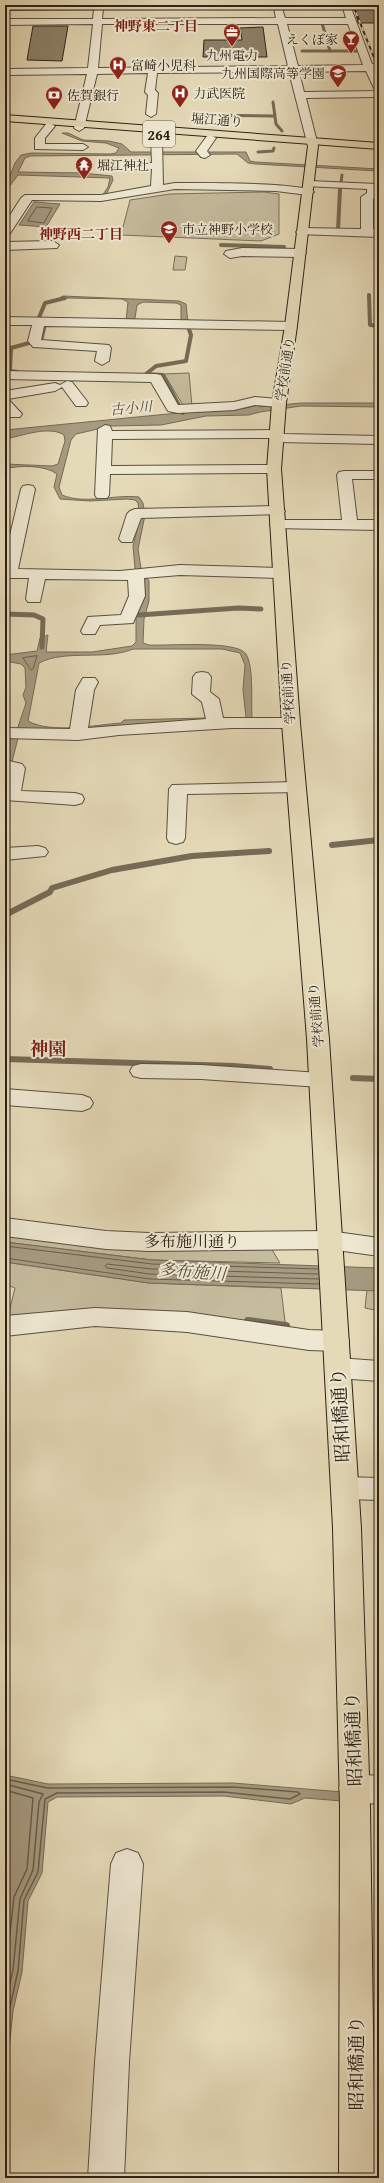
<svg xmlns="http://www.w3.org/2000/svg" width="384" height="2183" viewBox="0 0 384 2183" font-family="'Gentium Book Plus','Noto Serif JP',serif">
<rect width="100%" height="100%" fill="#e5dab8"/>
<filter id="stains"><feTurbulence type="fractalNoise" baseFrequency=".005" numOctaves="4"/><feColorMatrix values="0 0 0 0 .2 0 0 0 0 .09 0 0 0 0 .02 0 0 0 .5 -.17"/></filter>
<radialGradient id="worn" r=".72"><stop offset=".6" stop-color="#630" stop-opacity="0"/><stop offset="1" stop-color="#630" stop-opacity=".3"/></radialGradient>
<!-- green -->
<g fill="#c5bb9d" stroke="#786e5a">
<path d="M264,192L279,194V234L261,241L121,235L130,200L170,194Z"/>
<path d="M175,256L187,257L185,270H173Z"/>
<path d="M189,373L192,406L183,405L164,374Z"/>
<path d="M5,1234L271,1248L280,1263L152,1260L5,1242Z"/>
<path d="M5,1262L149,1283L281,1288L286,1330L178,1317L8,1316L15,1288L5,1284Z"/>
<path d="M367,1289L379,1291V1311L365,1308Z"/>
</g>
<!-- water -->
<g fill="#a69b81" stroke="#756b57">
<path d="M62,133H68L83,140L109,141L122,144L131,152H246L250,161L255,162L379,169V171L256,164L248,163L237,154L30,156L25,158L18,172L82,173L112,176L113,180L106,195L102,196L108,187L110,178L18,175L9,187L5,189L15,163L21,155L31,153L111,154L116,153L119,148L106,143L82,141Z"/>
<path d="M34,202L60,204L46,227L19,225Z"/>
<path d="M63,296L179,301L186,304L188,323L181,319V305L176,303L143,302L137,305L135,318L126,321L128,302L122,299L68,298L56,300Z"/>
<path d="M301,403H379V407L301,406L260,412L249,415L206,416L161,425L111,426L76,434L71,440L59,487L62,495C85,505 114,494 139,497L143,503L145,515L138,549L141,568L149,581V601L144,619L143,643L149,645C167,646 237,640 246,654C254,667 251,702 252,718L249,719L246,717L243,690L245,665L240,653L222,649H133C104,661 66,649 39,663L28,721C51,734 95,725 121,723L124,720L206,718L209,720L18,738L5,790V755L9,739L18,727L26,703L23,695L26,687L25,668L21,664L5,661V655L37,651L40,638L48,635L46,652H92L132,646L136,642V616L143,601L144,581L135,568L133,546L140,518L138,503L135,500L127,499L90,501L60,499L54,487L57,474C46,465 18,465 5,469V464L52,466L58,464L65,441L64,435C49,425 22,436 5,439V430L168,414L246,408L258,405L260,407Z"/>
<path d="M5,1242L152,1260L379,1268V1291L149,1283L5,1262Z"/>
<path d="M5,1775L48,1784L233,1783L379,1795V1804L305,1798L291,1804L224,1796L57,1797L48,1802L42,1873L28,1901L22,1972L13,2011L5,2087Z"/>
</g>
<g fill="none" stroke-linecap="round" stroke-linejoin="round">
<!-- shore-far1 -->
<g stroke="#685e4c" stroke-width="1">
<path d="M37,207L52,208L44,223L28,221Z"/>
<path d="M37,656L33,669L31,670L23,658Z"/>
<path d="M5,1246L152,1264L318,1269"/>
<path d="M5,1258L150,1279L319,1284"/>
<path d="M318,1274L152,1269L107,1264L105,1266L107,1268L150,1274L319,1279"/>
</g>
<!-- shore -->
<g stroke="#685e4c" stroke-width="1.5">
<path d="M5,1779L48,1788L233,1787L298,1792L300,1794L290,1799L224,1792L57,1793L45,1799L38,1872L24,1900L18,1971L9,2011L5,2046"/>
<path d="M5,1784L43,1794L39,1802L33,1870L20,1899L13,1970L5,2004"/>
<path d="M5,1790L33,1798L27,1869L14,1897L5,1977"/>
</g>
<!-- stream-far4 -->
<g stroke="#756b57" stroke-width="3">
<path d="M314,23H322L330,51"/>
<path d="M302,51H358"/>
<path d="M273,102L276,124L282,131"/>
<path d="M200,115L274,116"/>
<path d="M258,152L273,151L274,148"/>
<path d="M341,183L342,175"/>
<path d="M340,191V185"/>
</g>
<!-- stream-far3 -->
<g stroke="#756b57" stroke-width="4">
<path d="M338,230L340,190"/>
<path d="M221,245L284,247"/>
<path d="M369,295L370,325L379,326"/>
<path d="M46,320H38L45,303L65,298"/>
<path d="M41,341L45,324"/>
<path d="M5,348H11L10,371L18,372"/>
<path d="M11,348L29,343"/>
<path d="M183,413L163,375L146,374L156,366L186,361L191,335L186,321"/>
</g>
<!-- stream-far2 -->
<g stroke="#756b57" stroke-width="5">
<path d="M5,614L34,615L43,619L42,647"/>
<path d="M139,615L238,608L261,609"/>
</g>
<!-- stream-far1 -->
<g stroke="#756b57" stroke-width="6">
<path d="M332,845L379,840"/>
<path d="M5,915L50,892L52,888L112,870L192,856L269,851"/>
<path d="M5,1059L233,1066L270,1069"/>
<path d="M353,1078L379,1079"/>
</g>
<!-- stream -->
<path stroke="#756b57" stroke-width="8" d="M248,1321L286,1326"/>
</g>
<!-- building -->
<g fill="#8c826b" stroke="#2b2217">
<path d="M354,5H379V23H358Z"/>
<path d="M33,26H68L62,61L27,60Z"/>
<path d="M263,27L267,57H203L204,40H242L240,28Z"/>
</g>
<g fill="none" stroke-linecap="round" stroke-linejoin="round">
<!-- minor casing -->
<g stroke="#5a503f" stroke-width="2">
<g id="minor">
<path d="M5,5H281L285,18H346L342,5H350L372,64L379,65V71H375L379,78V91L374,88L366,71L299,72L304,92L379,91V97L306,98L318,146L313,149L308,146L289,72L157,73L155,90L158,93L156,114L151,117L146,114L148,95L145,92L148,73L97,74L84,128L79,131L74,128L87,74L5,75V69L88,68L93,24L5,25V19H93L94,9L5,10ZM274,8L276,18L102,19L103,9ZM102,24H278L288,66L98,68ZM287,24H348L363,65L298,66Z"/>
<path d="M50,123L55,126L45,138V144H83L88,147L83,150L35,149V138L46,124Z"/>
<path d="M162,131L167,134L162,140L163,185L175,183C194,183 306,182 314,192L308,195L276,191L175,189L101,201L32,200L9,235L5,237V223L21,198L25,195H101L151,186L152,169H119L114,166L119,163H152C152,152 148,134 162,131Z"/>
<path d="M211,135L216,138L207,151L210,155L205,158L201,157L196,151L207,136Z"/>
<path d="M309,181L377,184L378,195L373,199V229H379V237L298,234L296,232L298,230L302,228L361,229V197L367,193V189L305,186L303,184Z"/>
<path d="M53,241L59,245L57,248L5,250V242Z"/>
<path d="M242,248L300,249L306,253L300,257L242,256L230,258L224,254L226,251Z"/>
<path d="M5,317L291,322L297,326L291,330L44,326L41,340L109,345L111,348L109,361L102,365L95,361L97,351L33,347L28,341L32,325H5Z"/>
<path d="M5,371L156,374L161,375L178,405L234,402L255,397L279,399L286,403L279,407L255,405L234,410L178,413L168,411L151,382L5,379Z"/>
<path d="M67,381L72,382L86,400L88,403L86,406H76L62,387L55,391L8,399L22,414L20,417H10L5,411V391L55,383L60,385Z"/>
<path d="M105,425L110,426L112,431L277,430L284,434L379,436V444L277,442L270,438L112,439L111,466L274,465L279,466L281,469L279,472L274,473L110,474L109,495L107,498H97L95,495L98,429Z"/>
<path d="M344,471H379V479H352L357,520H379V530L273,528L270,525L273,522L278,520H342L337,475L339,472Z"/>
<path d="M28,485L33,486L35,489L18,569L120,571L180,565L280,568L286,570L288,573L286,576L280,578L180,575L144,578L145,596L133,623L100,625L95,634H83L81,631L88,617L121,615L129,596L128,580L45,579L40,602H28L26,599L29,578H5V556L21,489L23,486Z"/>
<path d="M277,506L282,508L285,511L282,514L141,518L132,542H122L119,539L127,514L130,511L135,509Z"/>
<path d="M202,672L208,673L211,677L210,692L219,699L223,718H291L297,719L300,723L297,727L291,728H232L119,735L78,740L5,738V728L70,729L76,690L83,678H95L98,682L94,690L88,728L206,719L202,702L192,694L193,677L196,673Z"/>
<path d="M5,760L22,764L25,768L21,791L75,793L82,795L84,799L82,803L75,805L5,800Z"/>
<path d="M296,782L302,784L305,788L302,792L187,794L185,838L183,842L176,844L169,842L167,838L169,789L172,785Z"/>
<path d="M38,846L45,848L48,852L45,856L5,860V848Z"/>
<path d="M141,1064L201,1065L320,1073L328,1075L331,1080L328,1085L320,1087L201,1079L141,1078L133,1076L130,1071L133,1066Z"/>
<path d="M5,1089L82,1095L90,1098L93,1103L90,1108L82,1111L5,1105Z"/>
<path d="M5,1218L106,1231L149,1233L329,1231L379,1238V1256L329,1249L149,1251L106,1249L5,1236Z"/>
<path d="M95,1308L187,1312L309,1330L337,1331L346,1334L349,1341L346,1348L337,1351L309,1350L187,1332L95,1326L5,1336V1316Z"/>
<path d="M338,1358L379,1361V1381L338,1378L329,1375L325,1368L329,1361Z"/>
<path d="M344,1477L379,1478V1500L344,1499L335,1496L331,1488L335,1480Z"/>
<path d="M354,1774L379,1776V1804L354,1802L343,1798L339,1788L343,1778Z"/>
<path d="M127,1849L138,1853L143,1864L129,2062L124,2178H88L95,2062L111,1864L116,1853Z"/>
</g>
</g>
<!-- major casing -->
<g stroke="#2b2217" stroke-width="2">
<path id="major" d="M313,143L318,146L297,326L286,403L281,469L300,723L329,1039L361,1528L370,1807L375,2178H339L340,1807L333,1528L307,1039L282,723L267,469L272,403L285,326L308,146Z"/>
</g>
<!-- highway casing -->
<g stroke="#2b2217" stroke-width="2">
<path id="highway" d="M5,115L379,143V149L5,121Z"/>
</g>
<!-- minor -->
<use href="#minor" fill="#eee7d1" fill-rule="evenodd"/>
<!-- major -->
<use href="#major" fill="#e5dab8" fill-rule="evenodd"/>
<!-- highway -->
<use href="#highway" fill="#e5dab8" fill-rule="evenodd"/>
<!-- rail casing -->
<g stroke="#2b2217" stroke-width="2">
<g id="rail">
<path d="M353,5L379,70"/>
<path d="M375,5L379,19"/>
</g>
</g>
<!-- rail -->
<use href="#rail" stroke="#eee7d1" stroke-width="1.5" stroke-dasharray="4" stroke-linecap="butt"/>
</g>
<!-- icons -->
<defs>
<g id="office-pin" transform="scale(0.9)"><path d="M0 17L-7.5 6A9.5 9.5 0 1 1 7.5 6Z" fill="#8f2418" stroke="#eee7d1"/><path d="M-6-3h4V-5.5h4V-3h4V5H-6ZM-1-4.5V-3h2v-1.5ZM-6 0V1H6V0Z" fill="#fff"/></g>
<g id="bar-pin" transform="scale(0.9)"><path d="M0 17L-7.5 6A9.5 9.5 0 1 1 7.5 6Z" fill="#8f2418" stroke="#eee7d1"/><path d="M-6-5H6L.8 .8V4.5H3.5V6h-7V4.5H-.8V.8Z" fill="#fff"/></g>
<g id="hospital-pin" transform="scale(0.9)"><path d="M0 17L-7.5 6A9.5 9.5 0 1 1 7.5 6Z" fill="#8f2418" stroke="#eee7d1"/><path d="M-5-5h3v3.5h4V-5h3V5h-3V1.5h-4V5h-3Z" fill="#fff"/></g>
<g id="school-pin" transform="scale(0.9)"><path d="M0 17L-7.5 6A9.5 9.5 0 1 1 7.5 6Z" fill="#8f2418" stroke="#eee7d1"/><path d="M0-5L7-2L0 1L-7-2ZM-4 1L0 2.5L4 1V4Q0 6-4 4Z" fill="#fff"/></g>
<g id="bank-pin" transform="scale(0.9)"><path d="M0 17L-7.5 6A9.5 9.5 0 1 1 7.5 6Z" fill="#8f2418" stroke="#eee7d1"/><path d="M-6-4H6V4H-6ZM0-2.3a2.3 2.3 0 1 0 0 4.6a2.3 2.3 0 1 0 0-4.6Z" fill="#fff"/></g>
<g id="temple-pin" transform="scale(0.9)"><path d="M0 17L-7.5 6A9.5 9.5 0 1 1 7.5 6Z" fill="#8f2418" stroke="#eee7d1"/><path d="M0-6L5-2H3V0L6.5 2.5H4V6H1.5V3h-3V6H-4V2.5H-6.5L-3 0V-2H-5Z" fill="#fff"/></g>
</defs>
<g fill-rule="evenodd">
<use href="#office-pin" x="232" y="32"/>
<use href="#bar-pin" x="351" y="39"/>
<use href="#hospital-pin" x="118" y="65"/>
<use href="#school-pin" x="338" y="73"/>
<use href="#hospital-pin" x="180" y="93"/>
<use href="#bank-pin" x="54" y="95"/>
<use href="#temple-pin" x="84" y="165"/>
<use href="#school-pin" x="169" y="229"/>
</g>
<g text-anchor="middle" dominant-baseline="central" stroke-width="4" stroke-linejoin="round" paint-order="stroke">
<!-- far-poi labels -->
<g font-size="13" fill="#2b2217" stroke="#eee7d1" text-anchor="start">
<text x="338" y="39" text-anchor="end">えくぼ家</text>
<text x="232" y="55" text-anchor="middle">九州電力</text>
<text x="131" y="65">富崎小児科</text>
<text x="325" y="73" text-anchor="end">九州国際高等学園</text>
<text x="193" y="93">力武医院</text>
<text x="67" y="95">佐賀銀行</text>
<text x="97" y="165">堀江神社</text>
<text x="182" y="229">市立神野小学校</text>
</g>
<!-- far-street labels -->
<g font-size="13" fill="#2b2217" stroke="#eee7d1">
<text transform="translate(217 120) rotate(4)">堀江通り</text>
<text transform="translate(285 369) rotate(-81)">学校前通り</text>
<text transform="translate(288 692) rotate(-94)">学校前通り</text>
<text transform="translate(316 1015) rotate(-95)">学校前通り</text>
</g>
<!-- far-neighbourhood labels -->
<g font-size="14" font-weight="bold" fill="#7a1f14" stroke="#eee7d1">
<text x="156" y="26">神野東二丁目</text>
<text x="81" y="234">神野西二丁目</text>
</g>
<!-- far-water labels -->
<g font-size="14" font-style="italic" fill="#564c3c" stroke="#eee7d1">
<text transform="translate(131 408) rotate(-5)">古小川</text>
</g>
<!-- shield labels -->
<rect fill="#eee7d1" stroke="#665d4f" stroke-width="1" x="143" y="121" width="32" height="26" rx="3"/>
<g font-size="15" font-weight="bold" fill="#2b2217">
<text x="159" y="134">264</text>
</g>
<!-- street labels -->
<g font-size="16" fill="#2b2217" stroke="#eee7d1">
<text x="192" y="1241">多布施川通り</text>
</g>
<!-- water labels -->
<g font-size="17" font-style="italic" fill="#564c3c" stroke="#eee7d1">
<text transform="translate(192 1271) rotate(4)">多布施川</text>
</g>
<!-- quarter labels -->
<g font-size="18" font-weight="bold" fill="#7a1f14" stroke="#eee7d1">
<text x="48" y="1048">神園</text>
</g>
<!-- near-street labels -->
<g font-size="19" fill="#2b2217" stroke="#eee7d1">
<text transform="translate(340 1415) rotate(-93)">昭和橋通り</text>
<text transform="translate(353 1739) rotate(-92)">昭和橋通り</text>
<text transform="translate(356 2063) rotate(-90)">昭和橋通り</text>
</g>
</g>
<!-- margin -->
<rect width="384" height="2183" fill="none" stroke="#e5dab8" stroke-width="20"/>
<rect x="6" y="6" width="372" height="2171" fill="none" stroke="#2b2217" stroke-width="2"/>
<rect x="10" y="10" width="364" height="2163" fill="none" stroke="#2b2217"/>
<rect width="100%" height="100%" filter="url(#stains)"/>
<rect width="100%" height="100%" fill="url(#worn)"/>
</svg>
